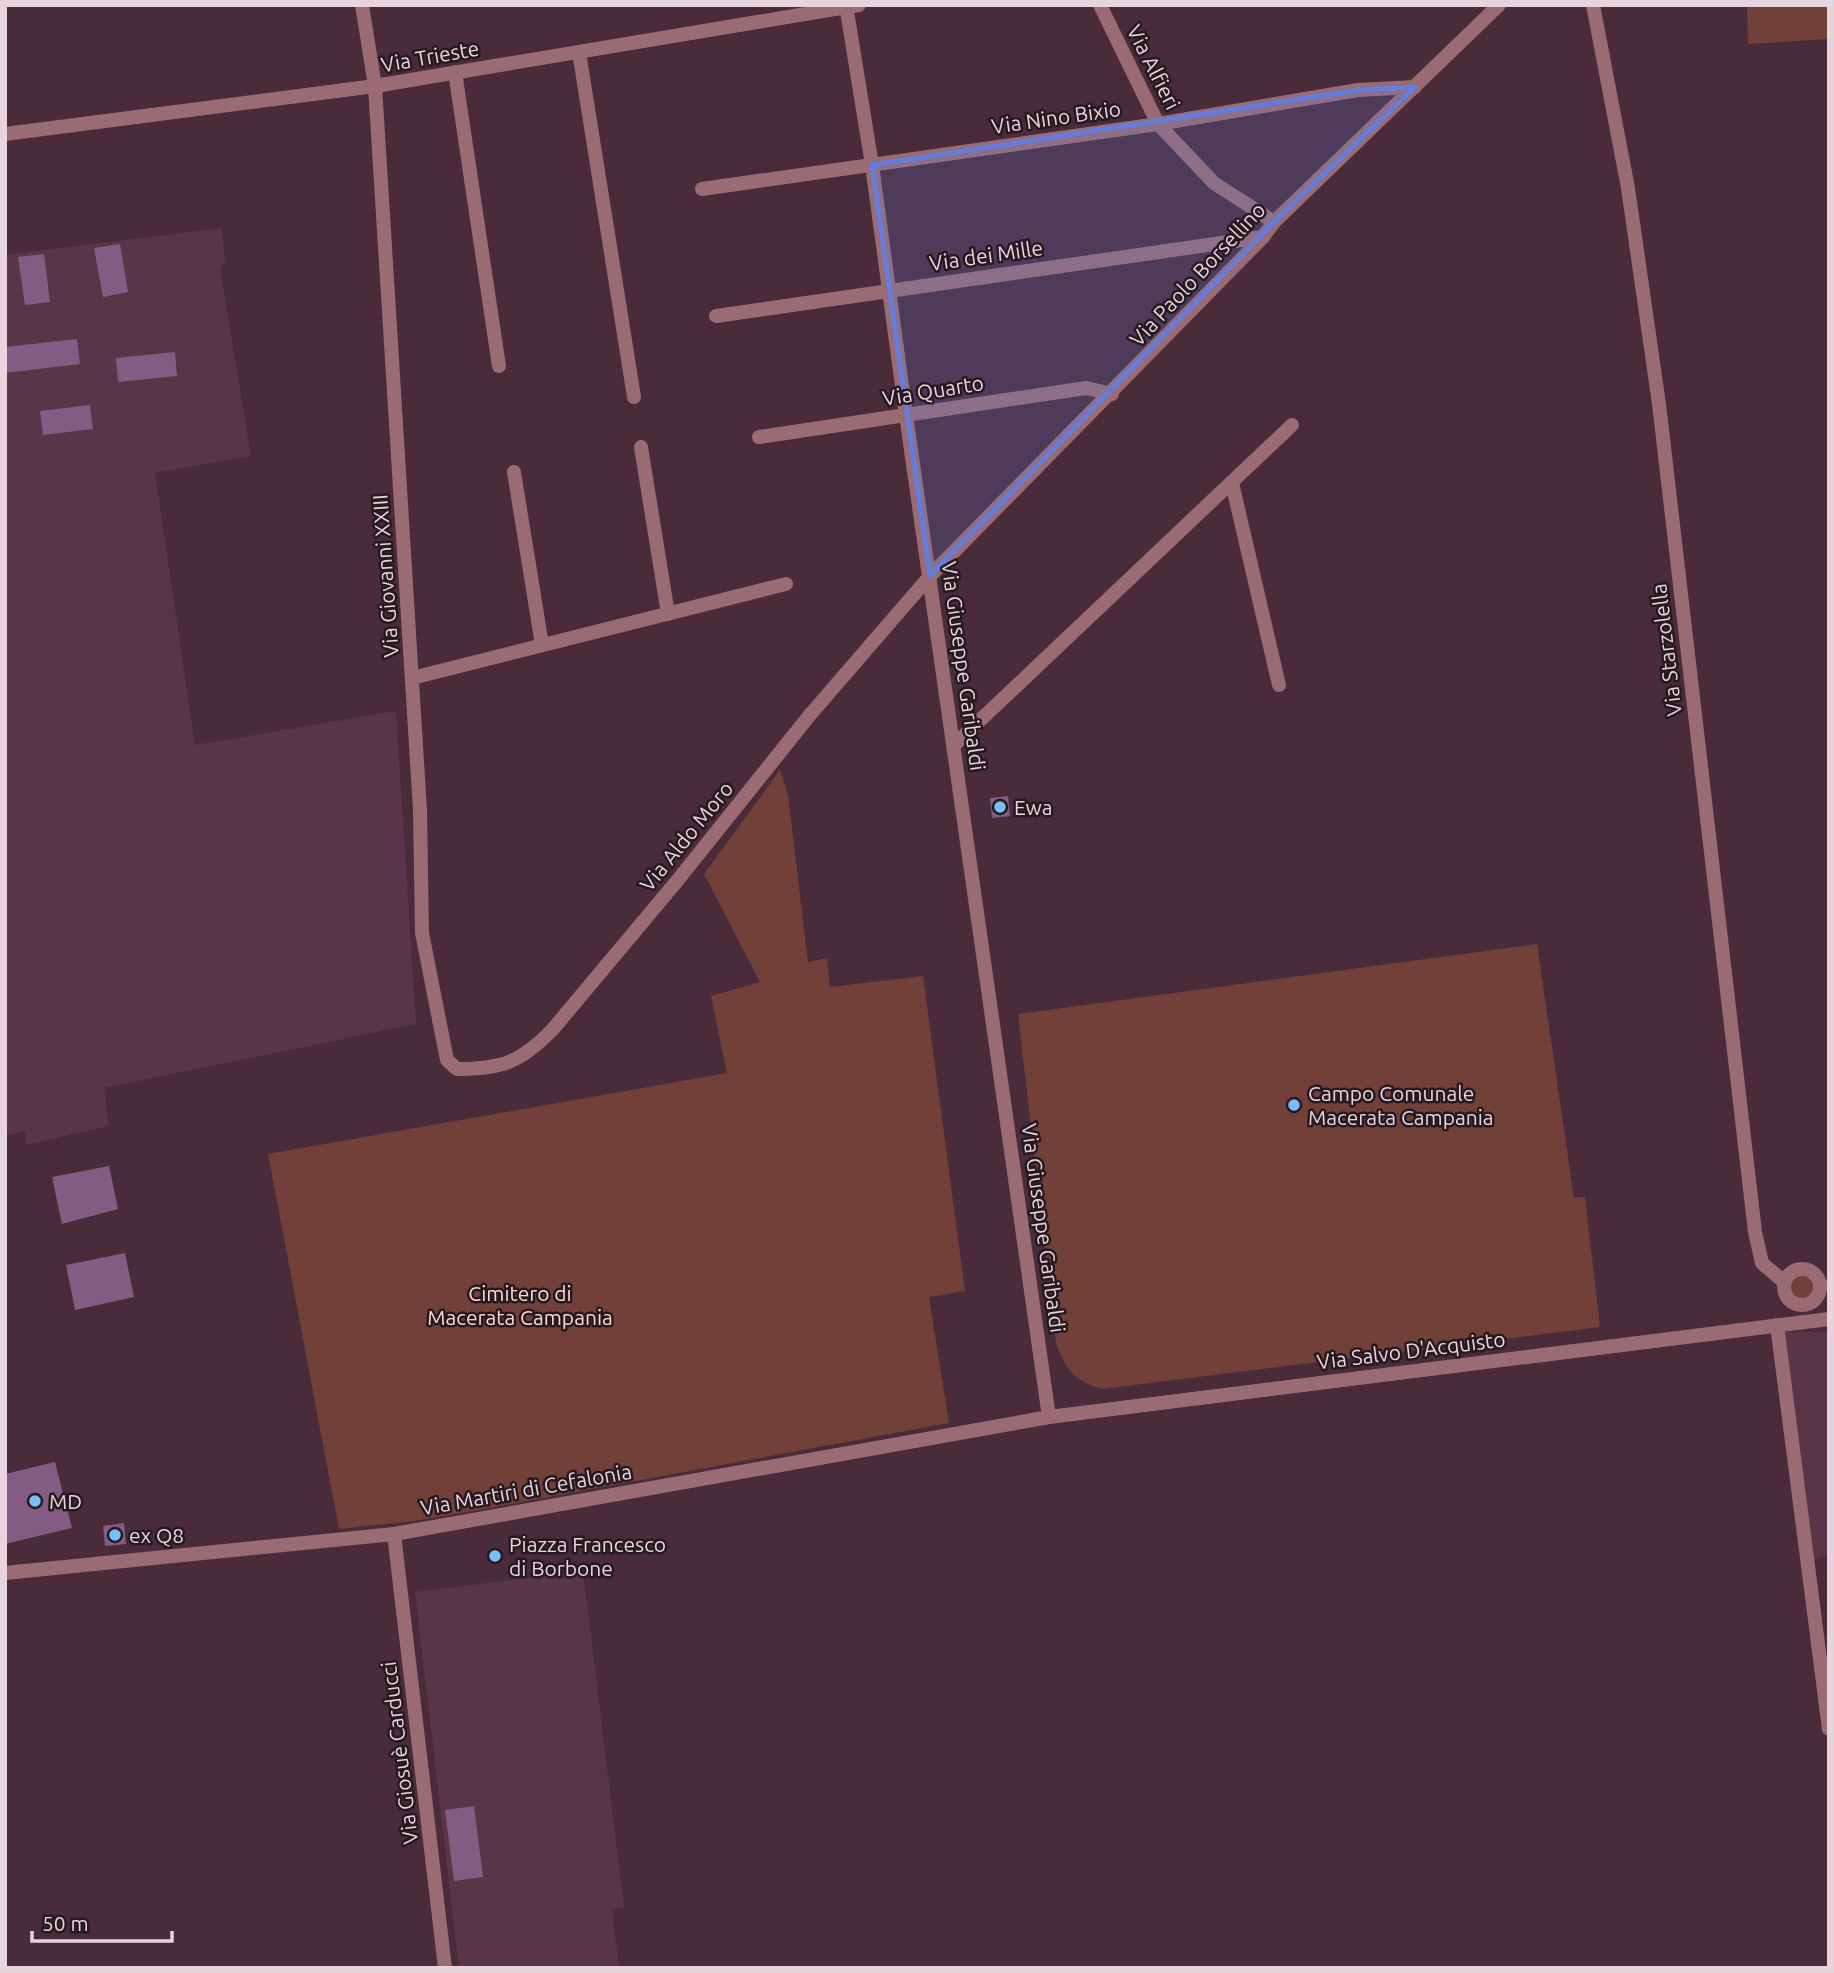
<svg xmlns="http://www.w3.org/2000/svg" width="1834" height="1973" viewBox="0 0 1834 1973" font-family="Ubuntu,sans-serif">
<rect width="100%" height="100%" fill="#492b3a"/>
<!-- built -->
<g fill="#593547">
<path d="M222,228L225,262L220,268L251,456L155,473L195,745L396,711L416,1024L104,1088L109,1126L26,1145L25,1131L5,1136V255Z"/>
<path d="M1781,1332H1829V1555L1813,1560Z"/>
<path d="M583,1571L624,1907L612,1909L619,1968H459L415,1592Z"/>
</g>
<!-- green -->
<g fill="#714038">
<path d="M1747,5H1829V39L1748,44Z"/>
<path d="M780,770L788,795L808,962L827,958L830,987L923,976L965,1291L929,1297L949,1423L467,1512L414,1521L339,1529L268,1154L727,1073L711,996L760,982L704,874Z"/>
<path d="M1537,944L1574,1198L1585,1197L1600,1327L1102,1389C1074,1380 1067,1372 1056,1344L1018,1014Z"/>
<circle cx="1802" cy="1286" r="14"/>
</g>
<!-- building -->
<g fill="#845c83">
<path d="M120,244L128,292L103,297L94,248Z"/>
<path d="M44,254L50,302L25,305L18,257Z"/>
<path d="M77,339L80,364L5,373V347Z"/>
<path d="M175,352L177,376L118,382L116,358Z"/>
<path d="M90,405L93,429L43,435L40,411Z"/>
<path d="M1008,796L1010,816L992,818L990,798Z"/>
<path d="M109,1166L118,1209L62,1224L52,1177Z"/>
<path d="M125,1253L134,1297L75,1310L66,1265Z"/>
<path d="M55,1462L72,1528L5,1544V1474Z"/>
<path d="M124,1523L126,1544L105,1546L103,1526Z"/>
<path d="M474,1806L483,1877L454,1881L445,1810Z"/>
</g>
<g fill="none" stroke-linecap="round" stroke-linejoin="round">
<!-- service -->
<path stroke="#9a6b72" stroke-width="9" d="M1820,1282L1829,1286"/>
<!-- minor -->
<g stroke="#9a6b72" stroke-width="14">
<path d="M362,5L375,86L420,810L422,933L447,1060L457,1069C503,1069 521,1062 553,1029L677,881L809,716L930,576L1263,237L1274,222L1499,5"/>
<path d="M846,5L872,165L906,415L1049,1417"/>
<path d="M1100,5L1158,124L1214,183L1274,222"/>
<path d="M1593,5L1628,188L1659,404L1755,1232L1762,1263L1784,1282"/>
<path d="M579,52L634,397"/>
<path d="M455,72L499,366"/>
<path d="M5,134L375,86L859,5"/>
<path d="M702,189L1158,124L1358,90L1415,87"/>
<path d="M716,316L1263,237"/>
<path d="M759,437L1086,388L1112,394"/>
<path d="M641,447L668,614"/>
<path d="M514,472L542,645"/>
<path d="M1232,483L1279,685"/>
<path d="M412,678L786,584"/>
<path d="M954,745L1292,425"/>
<path d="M1777,1325L1829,1729"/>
<path d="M394,1534L445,1968"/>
</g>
<!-- tertiary -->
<g stroke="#9a6b72" stroke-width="14">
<circle cx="1802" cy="1287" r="18"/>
<path d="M5,1573L394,1534L1049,1417L1829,1319"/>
</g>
</g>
<!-- marked area -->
<path fill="#647dda" fill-opacity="0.2" stroke="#647dda" stroke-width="5" stroke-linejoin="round" d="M1415,87L1274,222L930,576L872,165L1358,90Z"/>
<!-- markers -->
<g fill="#7abff8" stroke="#26191f" stroke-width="2.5">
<circle cx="1000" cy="807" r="7"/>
<circle cx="1294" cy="1105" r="7"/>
<circle cx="35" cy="1501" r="7"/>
<circle cx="115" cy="1535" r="7"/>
<circle cx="495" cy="1556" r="7"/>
</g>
<g text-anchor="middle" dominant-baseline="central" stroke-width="5" stroke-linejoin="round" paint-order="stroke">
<!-- street labels -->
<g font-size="21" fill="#e8d4dd" stroke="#26191f">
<text transform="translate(430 56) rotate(-10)">Via Trieste</text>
<text transform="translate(1154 67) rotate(63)">Via Alfieri</text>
<text transform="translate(1056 117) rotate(-8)">Via Nino Bixio</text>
<text transform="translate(986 255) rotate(-8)">Via dei Mille</text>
<text transform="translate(1197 274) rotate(-47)">Via Paolo Borsellino</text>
<text transform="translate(933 390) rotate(-9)">Via Quarto</text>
<text transform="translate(385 576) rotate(-94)">Via Giovanni XXIII</text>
<text transform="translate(1666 650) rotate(-97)">Via Starzolella</text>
<text transform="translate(964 666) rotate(82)">Via Giuseppe Garibaldi</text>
<text transform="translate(686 836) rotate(-51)">Via Aldo Moro</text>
<text transform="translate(1044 1228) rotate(82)">Via Giuseppe Garibaldi</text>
<text transform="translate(1411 1350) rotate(-7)">Via Salvo D'Acquisto</text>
<text transform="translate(526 1489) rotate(-10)">Via Martiri di Cefalonia</text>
<text transform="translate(399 1753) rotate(-97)">Via Giosuè Carducci</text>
</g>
<!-- poi labels -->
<g font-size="21" fill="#e8d4dd" stroke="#26191f" text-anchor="start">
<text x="1014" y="807">Ewa</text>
<text x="1308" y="1093">Campo Comunale<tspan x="1308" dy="24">Macerata Campania</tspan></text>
<text x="49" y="1501">MD</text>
<text x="129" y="1535">ex Q8</text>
<text x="509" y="1544">Piazza Francesco<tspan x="509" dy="24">di Borbone</tspan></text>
</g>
<!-- park labels -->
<g font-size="21" fill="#fdd8d1" stroke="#26191f">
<text x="520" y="1293">Cimitero di<tspan x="520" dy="24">Macerata Campania</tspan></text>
</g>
</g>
<!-- border -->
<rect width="1834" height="1973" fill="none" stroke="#e8d4dd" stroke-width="14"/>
<!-- scale -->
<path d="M32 1931v10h140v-10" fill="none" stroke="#e8d4dd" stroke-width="3.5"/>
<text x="42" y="1931" font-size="21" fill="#e8d4dd" stroke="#26191f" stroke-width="5" paint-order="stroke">50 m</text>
</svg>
